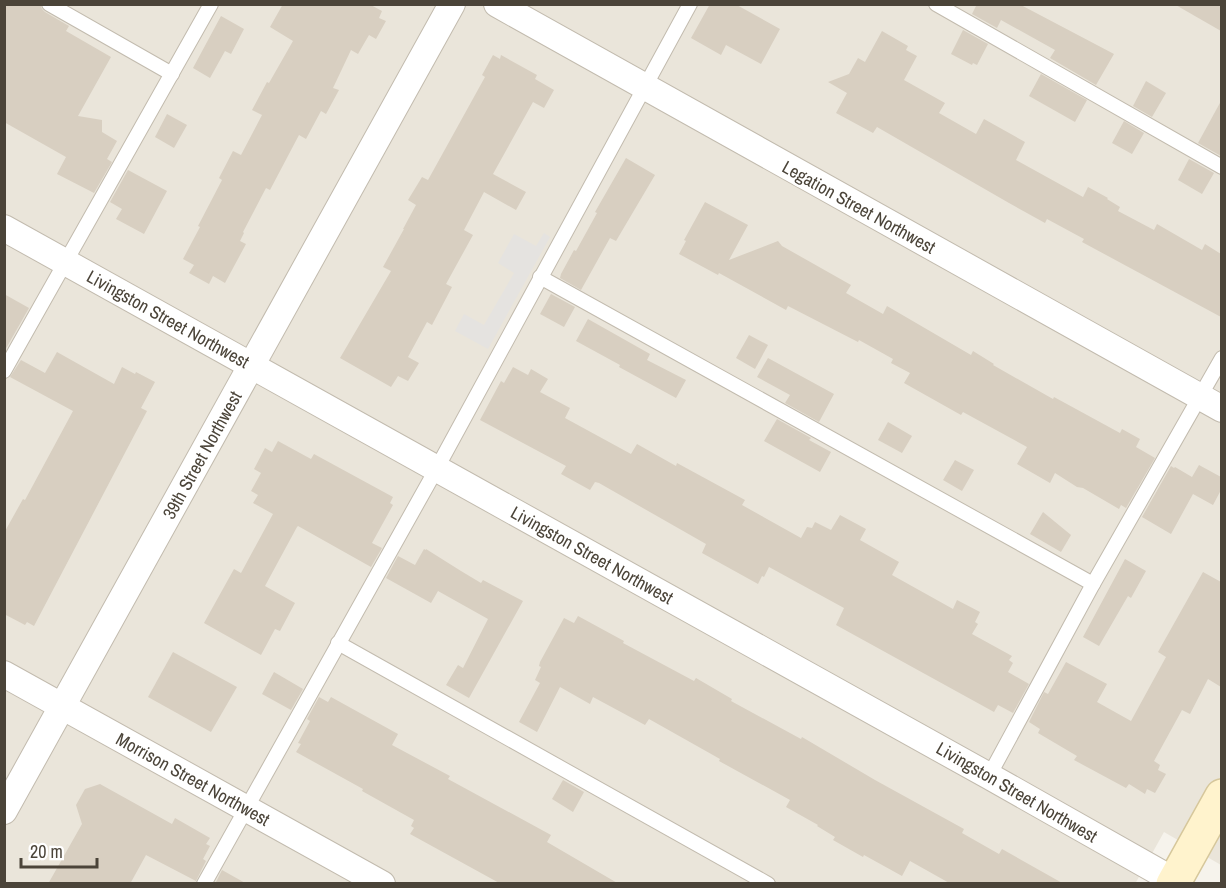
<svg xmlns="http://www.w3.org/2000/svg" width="1226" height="888" viewBox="0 0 1226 888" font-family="'Archivo Narrow',sans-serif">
<rect width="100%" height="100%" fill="#f6f3ec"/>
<!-- residential -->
<path fill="#eae5da" d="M5,5H1221V865L1164,832L1135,884H5Z"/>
<!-- parking -->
<path fill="#e5e3e0" d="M544,233L550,237L488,349L455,331L464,314L484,325L514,273L498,263L514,234L536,246Z"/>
<!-- building -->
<g fill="#d8cfc1">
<path d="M4,4H40L42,9L45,12L69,26L66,31L111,57L78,116L102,120V132L117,141L107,159L112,162L94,193L57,174L66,157L4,122Z"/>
<path d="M283,4H369L382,11L379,18L386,21L376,39L369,35L358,54L351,50L333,88L339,90L326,114L321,111L306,139L299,135L270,190L266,188L243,232L244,233L240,241L246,244L225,283L213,276L209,284L189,273L194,265L183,259L200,227L198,226L222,180L219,178L233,151L241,155L262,115L252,110L267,82L269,83L293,41L270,27Z"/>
<path d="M710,4H735L780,29L761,64L726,45L721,55L691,38Z"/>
<path d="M973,4H1019L1114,54L1096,85L1050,58L1055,50L1001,20L997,28L972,14L976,6Z"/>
<path d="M1174,4H1221V31Z"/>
<path d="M221,16L244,29L231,54L225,51L210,78L193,68Z"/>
<path d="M963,30L988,44L977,65L973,63L972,65L951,54Z"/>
<path d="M882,31L908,46L906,50L917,56L904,80L945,103L939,113L976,134L984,119L1025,142L1016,160L1083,197L1088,187L1108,198L1107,199L1120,207L1118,211L1154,230L1157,224L1202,250L1205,244L1221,254V317L1082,242L1084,239L1047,219L1045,223L1009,203L877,127L873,133L836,113L847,93L828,82L849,74L858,58L865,62Z"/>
<path d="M493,55L500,59L501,55L537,75L535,79L554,90L544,108L533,102L493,174L526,192L516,210L484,192L464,230L473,235L446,284L452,287L432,325L427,322L408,357L419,363L408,381L398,376L391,387L340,358L391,271L383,267L404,229H403L416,205L408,200L422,177L428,180L485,77L482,75Z"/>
<path d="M1041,74L1087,100L1075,122L1029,96Z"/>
<path d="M1146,81L1166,93L1152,117L1133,106Z"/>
<path d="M1221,101V156L1198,143Z"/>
<path d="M167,114L187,125L174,148L155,137Z"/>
<path d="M1124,121L1144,133L1132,154L1112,143Z"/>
<path d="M626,158L655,175L616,241L610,238L581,290L560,278L561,274L574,250L576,251L597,213L595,212Z"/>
<path d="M1189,159L1214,173L1202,194L1178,180Z"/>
<path d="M128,170L167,191L144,234L116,219L122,209L110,202Z"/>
<path d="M705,202L748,225L729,260L778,241L782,246L851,285L846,293L883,314L887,306L971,355L973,351L994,364L993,365L1053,399L1054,397L1120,433L1122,429L1140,439L1136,447L1155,458L1126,508L1121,505L1119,509L1083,488L1077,487L1055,473L1050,483L1017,464L1027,447L963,412L961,415L904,383L910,373L891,363L893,359L859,340L858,342L788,306L786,310L719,273L718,275L679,254L686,241L684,240Z"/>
<path d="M4,294L29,308L4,352Z"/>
<path d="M551,294L575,307L564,327L540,314Z"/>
<path d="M588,319L650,354L647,360L686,380L676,398L619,367L620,365L576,341Z"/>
<path d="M749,335L768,345L755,369L736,358Z"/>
<path d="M57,352L114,384L122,367L135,374L136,372L155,382L141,408L147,411L34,626L27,622L25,625L4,614V533L23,499L25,500L73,411L10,377L21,360L45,373Z"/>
<path d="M768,358L834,394L819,422L785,403L790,395L757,377Z"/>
<path d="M513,367L528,375L531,369L548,379L540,392L570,408L565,418L631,454L637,444L676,466L677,463L745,500L742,505L801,538L807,527L812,528L815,522L831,530L840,515L866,529L860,540L899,562L892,575L953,609L957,600L980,612L975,622L978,624L972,634L1012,656L1009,660L1013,663L1008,672L1029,684L1013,713L998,705L994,712L836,625L844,608L769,567L764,577L762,576L758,584L702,553L706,544L599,483L595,482L590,490L561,474L566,466L480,420L501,381L504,383Z"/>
<path d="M777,419L811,438L809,440L831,452L820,472L764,441Z"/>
<path d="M888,422L912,436L902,453L878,440Z"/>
<path d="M278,441L311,459L314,454L393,497L390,503L393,505L372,543L382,548L371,567L298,526L297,527L265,586L295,603L280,631L275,629L261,655L204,623L234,569L241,573L273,514L253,503L258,495L251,491L261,473L254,469L265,448L272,452Z"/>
<path d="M955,460L974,470L962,491L943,480Z"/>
<path d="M1199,465L1221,477V490L1213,505L1193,494L1171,534L1142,517L1171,466L1174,468L1175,467L1192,477Z"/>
<path d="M1043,512L1071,535L1061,552L1030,534Z"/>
<path d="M424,549L426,550V549L461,571L481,583L483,580L523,601L469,698L446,685L458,665L463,668L488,619L438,591L431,603L386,578L398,556L415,565Z"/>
<path d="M1125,559L1146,571L1131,598L1128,596L1099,646L1083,637Z"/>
<path d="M1203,572L1221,582V687L1208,679L1190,714L1182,710L1154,761L1160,765L1158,770L1166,774L1155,793L1147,789L1145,794L1129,784L1126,788L1074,760L1077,756L1038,733L1040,729L1029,722L1044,692L1048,694L1066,662L1107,684L1097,702L1131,721L1166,657L1158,652Z"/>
<path d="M578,616L624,641L623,643L694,681L696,678L732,699L731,701L801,739L802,737L875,780L964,829L962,833L999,854L1002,849L1064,884H951L910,861L902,876L864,855L863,857L833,840L835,837L817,826L818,825L786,807L790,800L719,761L720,759L649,719L645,725L593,697L590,704L560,687L537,732L519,722L540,683L535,680L541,667L539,666L540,662L564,618L574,623Z"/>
<path d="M173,652L237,687L211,732L148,697Z"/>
<path d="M274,672L303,689L291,710L262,694Z"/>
<path d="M319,697L328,702L331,697L398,734L392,745L450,776L448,779L551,835L547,842L619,884H501L410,834L414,828L411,826L414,820L362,791L363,789L296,752L301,744L298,743L310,721L307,719Z"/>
<path d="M563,780L584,792L573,812L552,799Z"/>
<path d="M100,784L172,824L175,818L210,838L206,844L210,846L203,859L206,861L196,881L146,855L130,884H48L82,824L76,805L85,789Z"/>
<path d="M222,870L247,884H215Z"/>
</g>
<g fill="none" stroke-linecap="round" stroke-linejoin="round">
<!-- service casing -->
<g stroke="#c2bbae" stroke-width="16">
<g id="service">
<path d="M49,4L172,74"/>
<path d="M936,4L1222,167"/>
<path d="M540,277L1093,584"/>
<path d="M4,371L211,4"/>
<path d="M338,643L768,884"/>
<path d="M989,776L1093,584L1222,358"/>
<path d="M204,884L437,468L690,4"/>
</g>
</g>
<!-- minor casing -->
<g stroke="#c2bbae" stroke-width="28">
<g id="minor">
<path d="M497,4L1222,409"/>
<path d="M4,228L989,776L1180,884"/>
<path d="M4,674L382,884"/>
<path d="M4,811L452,4"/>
</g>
</g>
<!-- secondary casing -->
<g stroke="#d6c79b" stroke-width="36">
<path id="secondary" d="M1173,884L1222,796"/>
</g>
<!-- service -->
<use href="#service" stroke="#fff" stroke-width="14"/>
<!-- minor -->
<use href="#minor" stroke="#fff" stroke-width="26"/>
<!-- secondary -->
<use href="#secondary" stroke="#fff3cd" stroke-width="33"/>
</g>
<g text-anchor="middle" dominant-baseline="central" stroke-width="5" stroke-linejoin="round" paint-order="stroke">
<!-- street labels -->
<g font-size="18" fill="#4b4439" stroke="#fff">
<text transform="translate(859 207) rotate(29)">Legation Street Northwest</text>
<text transform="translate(168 319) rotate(29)">Livingston Street Northwest</text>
<text transform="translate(202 455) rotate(-61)">39th Street Northwest</text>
<text transform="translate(592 555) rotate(29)">Livingston Street Northwest</text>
<text transform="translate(193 779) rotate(29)">Morrison Street Northwest</text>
<text transform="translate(1017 792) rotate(30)">Livingston Street Northwest</text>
</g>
</g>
<!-- border -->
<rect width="1226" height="888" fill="none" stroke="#4b4439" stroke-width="12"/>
<!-- scale -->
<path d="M21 858v9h76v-9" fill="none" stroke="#4b4439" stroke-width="3"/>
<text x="30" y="858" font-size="18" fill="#4b4439" stroke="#ffffff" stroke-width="4.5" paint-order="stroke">20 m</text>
</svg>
